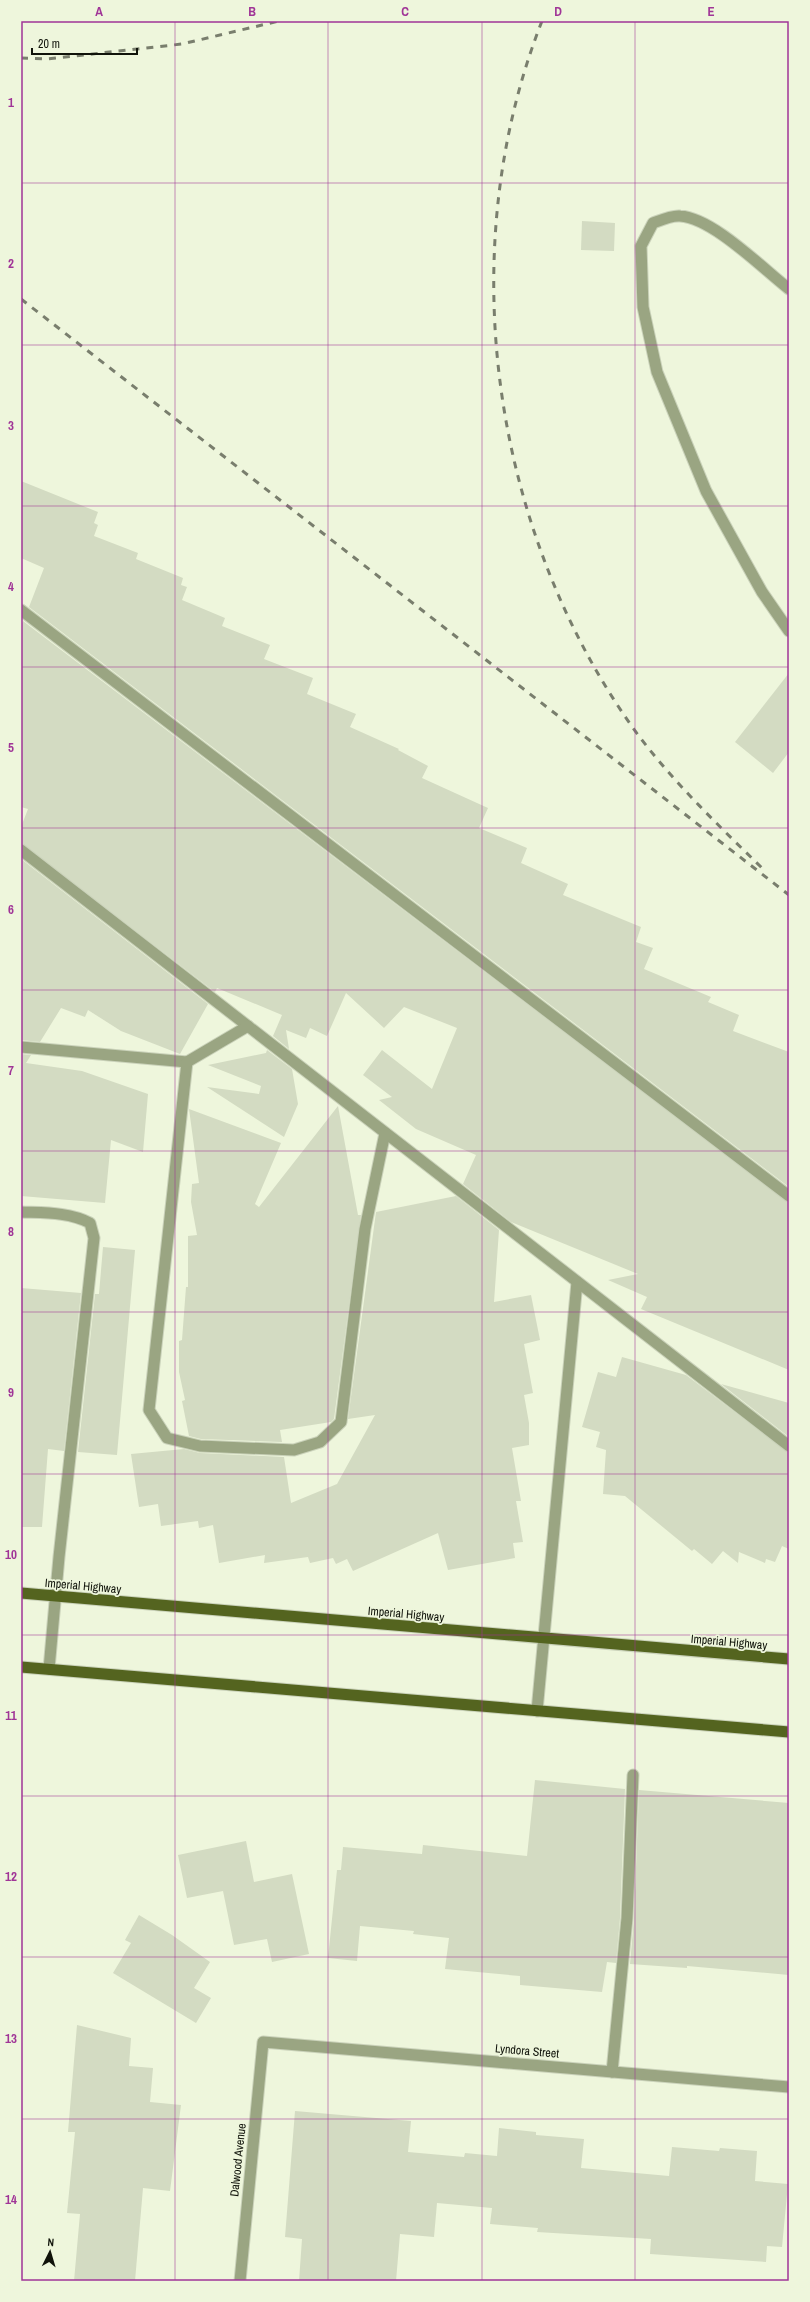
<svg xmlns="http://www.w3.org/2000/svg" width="810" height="2302" viewBox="0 0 810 2302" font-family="'Archivo Narrow',sans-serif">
<rect width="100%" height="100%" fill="#eef6dc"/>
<!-- building -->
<g fill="#d3dbc2">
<path d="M582,221L615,223L614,251L581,250Z"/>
<path d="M21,481L98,512L94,523L98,525L94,536L138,553L136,559L183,578L181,585L187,587L182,600L225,618L222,626L270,645L264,659L313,678L307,694L356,714L350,727L399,749L398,750L428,766L422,778L488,808L479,828L527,848L521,863L568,884L563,895L641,927L636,942L653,948L644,969L711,997L708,1002L739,1015L733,1031L789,1052V1187L29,607L44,568L21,558Z"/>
<path d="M23,621L789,1203V1370L641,1309L647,1297L608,1280L638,1274L511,1222L463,1184L476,1155L416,1129L379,1100L392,1097L363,1075L382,1050L432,1089L457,1028L404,1007L384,1028L346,993L327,1036L310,1028L306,1038L286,1030L289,1049L273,1036L282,1015L217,988L215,992L21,843V827L28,809L21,807V626Z"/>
<path d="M789,673V752L773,773L735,742Z"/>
<path d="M21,859L208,1004L180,1054L121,1031L88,1010L85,1017L61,1008L40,1042L21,1040Z"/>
<path d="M267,1050L292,1069L298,1104L284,1137L207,1087L259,1094L261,1086L208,1065L266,1053Z"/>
<path d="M21,1054L31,1055L26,1063L82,1071L148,1094L143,1152L111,1140L105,1203L21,1196Z"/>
<path d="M338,1106L358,1215H361L334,1419L331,1422L280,1430L282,1442L201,1439L189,1436L182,1401L185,1400L179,1372V1341L182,1340L186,1287H188V1236L197,1235L191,1202L192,1184L199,1183L189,1109L281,1143L255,1204L259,1207Z"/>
<path d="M456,1196L499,1230L494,1302L531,1295L540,1340L524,1344L533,1393L524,1395L529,1423V1445L512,1448L521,1501H516L523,1542L513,1543L515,1558L448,1570L438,1533L353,1571L347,1559L336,1564L333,1558L310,1563L308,1557L264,1563L265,1555L219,1563L213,1525L199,1528L198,1521L161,1526L158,1504L139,1507L131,1454L184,1449L200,1453L284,1457L291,1503L337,1484L375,1415L348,1419L376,1212Z"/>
<path d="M103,1247L135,1250L117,1455L78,1452L95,1294H99Z"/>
<path d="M21,1288L81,1293L64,1451L48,1449L42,1527H21Z"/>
<path d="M622,1357L686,1375L789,1453V1549L782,1546L775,1562L766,1559L765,1563L739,1552L738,1563L723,1551L712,1564L694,1549L692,1551L625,1496L603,1494L606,1450L596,1447L600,1432L582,1427L598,1372L616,1377Z"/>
<path d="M721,1384L789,1403V1437Z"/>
<path d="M535,1780L625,1789L620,1918L616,1963L607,1962L602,1992L520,1985V1976L445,1969L449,1938L413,1934L414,1931L360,1926L357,1961L328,1958L337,1870H341L343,1847L422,1854L423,1845L527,1856Z"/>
<path d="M639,1790L789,1803V1975L687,1966V1968L630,1964L634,1918Z"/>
<path d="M246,1841L254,1882L292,1874L309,1954L272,1962L267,1939L234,1945L223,1891L187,1898L178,1855Z"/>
<path d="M139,1915L172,1935L210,1962L194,1988L211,1998L196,2023L113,1973L131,1943L125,1940Z"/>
<path d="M77,2025L131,2038L129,2066L153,2068L150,2102L181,2105L170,2191L143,2188L135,2281H74L80,2214L67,2213L75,2132H68Z"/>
<path d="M295,2111L411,2121L408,2152L464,2157L465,2153L497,2156L499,2128L536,2132V2135L584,2139L581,2168L669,2176L672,2147L719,2151L720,2148L757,2151L755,2181L788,2184L782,2247L767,2246L766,2262L650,2254L651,2239L537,2232L538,2228L490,2224L492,2208L437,2203L434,2237L400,2234L396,2281H299L302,2239L285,2237Z"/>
</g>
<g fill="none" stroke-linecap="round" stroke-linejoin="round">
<!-- service casing -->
<g stroke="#cad2ba" stroke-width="13">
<g id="service">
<path d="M789,289C762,268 713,218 680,216C672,215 661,220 653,223L641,246L643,307L657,372L706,491L762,592L789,631"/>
<path d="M21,610L789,1196"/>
<path d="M21,850L789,1446"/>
<path d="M21,1047L187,1062L248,1026"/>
<path d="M187,1062L149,1410L167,1438L200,1446L294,1450L320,1442L341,1422L365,1229L385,1133"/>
<path d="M21,1212C44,1213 69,1212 90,1223L94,1238L59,1557L49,1669"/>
<path d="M537,1711L577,1282"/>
<path d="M612,2072L627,1918L633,1775"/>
</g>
</g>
<!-- minor casing -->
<g stroke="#cad2ba" stroke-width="13">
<path id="minor" d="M240,2281L263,2042L789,2087"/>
</g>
<!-- primary casing -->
<g stroke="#cad2ba" stroke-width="13">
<g id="primary">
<path d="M21,1593L789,1659"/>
<path d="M21,1667L789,1732"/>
</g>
</g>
<!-- service -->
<use href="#service" stroke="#9aa582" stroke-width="11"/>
<!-- minor -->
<use href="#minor" stroke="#9aa582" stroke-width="11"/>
<!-- primary -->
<use href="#primary" stroke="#54641f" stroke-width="11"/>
<!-- rail -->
<g stroke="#797e6d" stroke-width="3" stroke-dasharray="7 7" stroke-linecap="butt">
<path d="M542,21C452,250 491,528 633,728C670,779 718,825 763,869"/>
<path d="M21,58L47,59L182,44L279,21"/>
<path d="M21,299L789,895"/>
</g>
</g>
<!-- grid -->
<path fill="none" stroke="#a03597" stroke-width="1" stroke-opacity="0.55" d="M175,21V2281M328,21V2281M482,21V2281M635,21V2281M21,183H789M21,345H789M21,506H789M21,667H789M21,828H789M21,990H789M21,1151H789M21,1312H789M21,1474H789M21,1635H789M21,1796H789M21,1957H789M21,2119H789"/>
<g text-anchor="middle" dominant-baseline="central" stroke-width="3.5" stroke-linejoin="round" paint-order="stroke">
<!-- street labels -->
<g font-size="12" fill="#10130a" stroke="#eef6dc">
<text transform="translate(83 1586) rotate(5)">Imperial Highway</text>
<text transform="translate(406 1614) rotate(5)">Imperial Highway</text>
<text transform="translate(729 1642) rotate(5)">Imperial Highway</text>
<text transform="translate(527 2051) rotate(5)">Lyndora Street</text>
<text transform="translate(238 2160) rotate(-84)">Dalwood Avenue</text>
</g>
</g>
<!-- border -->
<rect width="810" height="2302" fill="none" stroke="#eef6dc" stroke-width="44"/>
<!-- north arrow -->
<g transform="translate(50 2252) rotate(5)" stroke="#eef6dc" stroke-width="3" paint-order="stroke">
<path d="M0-3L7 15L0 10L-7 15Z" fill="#10130a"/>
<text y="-6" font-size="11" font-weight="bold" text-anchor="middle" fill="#10130a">N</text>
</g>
<!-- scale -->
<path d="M32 48v6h105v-6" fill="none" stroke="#10130a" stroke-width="2"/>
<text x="38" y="48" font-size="12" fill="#10130a" stroke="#eef6dc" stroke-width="3" paint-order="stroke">20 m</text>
<rect x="22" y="22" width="766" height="2258" fill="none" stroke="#a03597" stroke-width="1.5"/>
<g font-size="13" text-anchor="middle" font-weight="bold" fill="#a03597">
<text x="99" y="16">A</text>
<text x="252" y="16">B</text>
<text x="405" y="16">C</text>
<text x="558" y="16">D</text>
<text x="711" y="16">E</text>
<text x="11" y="107">1</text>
<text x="11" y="268">2</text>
<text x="11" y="430">3</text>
<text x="11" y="591">4</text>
<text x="11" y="752">5</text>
<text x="11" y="914">6</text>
<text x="11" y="1075">7</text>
<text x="11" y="1236">8</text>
<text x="11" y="1397">9</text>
<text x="11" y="1559">10</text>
<text x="11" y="1720">11</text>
<text x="11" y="1881">12</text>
<text x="11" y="2043">13</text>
<text x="11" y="2204">14</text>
</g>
</svg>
